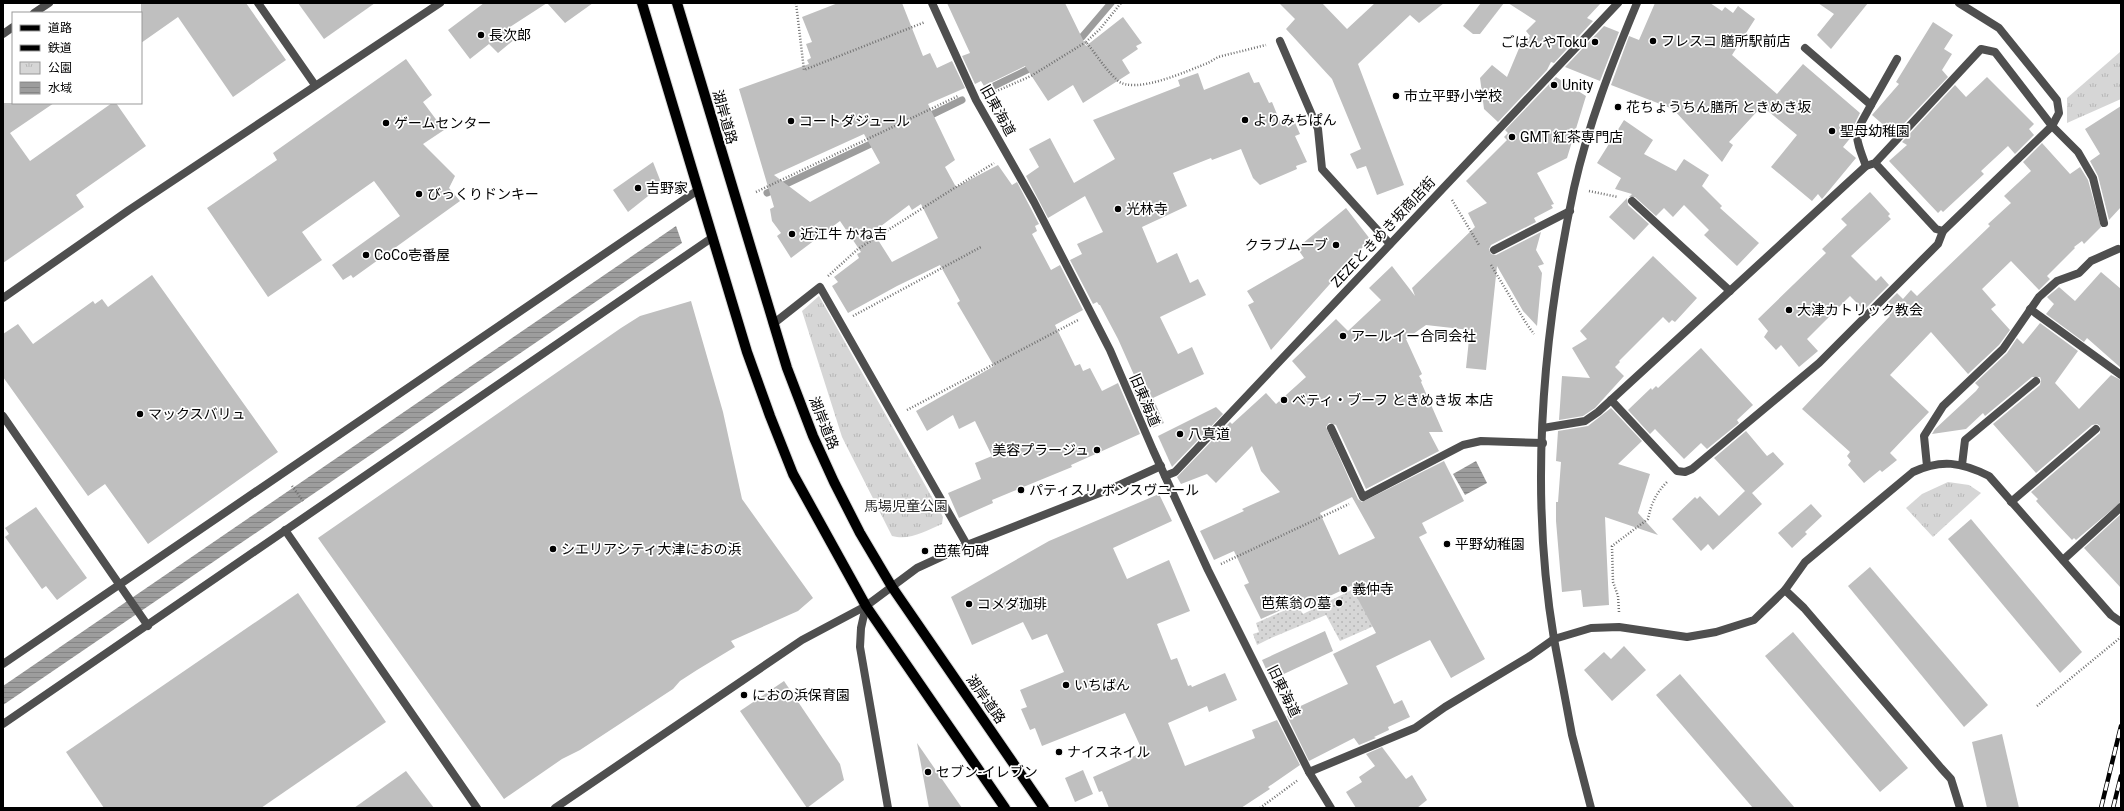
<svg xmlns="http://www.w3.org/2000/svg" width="2124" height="811" viewBox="0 0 2124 811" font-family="Roboto,'Noto Sans JP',sans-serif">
<defs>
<pattern id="grass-dots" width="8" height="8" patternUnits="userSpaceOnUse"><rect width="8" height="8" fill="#d6d6d6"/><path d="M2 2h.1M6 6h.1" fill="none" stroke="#b6b6b6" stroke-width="1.8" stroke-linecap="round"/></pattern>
<pattern id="park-tufts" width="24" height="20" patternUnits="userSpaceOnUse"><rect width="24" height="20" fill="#d6d6d6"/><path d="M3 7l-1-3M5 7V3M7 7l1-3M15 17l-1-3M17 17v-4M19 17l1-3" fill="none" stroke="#b6b6b6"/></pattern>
<pattern id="water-rules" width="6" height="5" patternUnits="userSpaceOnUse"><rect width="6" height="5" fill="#9d9d9d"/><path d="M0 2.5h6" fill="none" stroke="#858585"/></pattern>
</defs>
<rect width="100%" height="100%" fill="#fff"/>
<!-- grass -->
<path fill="url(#grass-dots)" d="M1380,576L1401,614L1340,641L1326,615L1271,638L1257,645L1253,634L1259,632L1256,623L1297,605L1303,614Z"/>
<!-- park -->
<g fill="url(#park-tufts)">
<path d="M2120,52L2121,99L2067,123V98Z"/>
<path d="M819,296L943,517L942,524C925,531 910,541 892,536L842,437L802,311Z"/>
<path d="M1948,482L1969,485L1981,493L1933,537L1906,508L1922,494Z"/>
</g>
<!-- water -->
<g fill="url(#water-rules)">
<path d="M676,226L682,243L3,705V686Z"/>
<path d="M1476,461L1487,483L1465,495L1453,474Z"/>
</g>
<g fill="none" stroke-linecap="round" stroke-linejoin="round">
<!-- stream -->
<g stroke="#9d9d9d" stroke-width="7">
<path d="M1074,42L1082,37L1111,3"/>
<path d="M990,88L1035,66"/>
<path d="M925,118L962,100"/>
<path d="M767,193L877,141"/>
</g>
</g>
<!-- building -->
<g fill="#bfbfbf" fill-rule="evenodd">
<path d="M141,3H246L286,60L233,97L178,17L141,43Z"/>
<path d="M298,3H375L324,39Z"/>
<path d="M484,3H593L565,23L547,3L507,29L515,39L498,53L489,44L470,59L448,30Z"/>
<path d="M838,3H902L923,56L930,53L937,68L952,61L965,88L928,104L955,160L945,167L956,187L998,165L1012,185L1017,182L1039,224L1035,226L1037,231L1032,234L1051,270L1060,265L1083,310L1055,325L1075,366L1080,364L1083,371L1090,368L1102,391L1118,383L1140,434L1071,465L1072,467L992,500L993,503L959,518L948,493L981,479L975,463L992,456L975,421L959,429L953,415L927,431L916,411L994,366L957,303L960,301L940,265L897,286L848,313L832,286L838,282L834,277L859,258L857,254L861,252L840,221L791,258L777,236L781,233L772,221L770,209L774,207L739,89L809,64L807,60L811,58L806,44L812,42L802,17ZM864,134L880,163L810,202L774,175ZM921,204L938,238L892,262L873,232L909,205L912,210Z"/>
<path d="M947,3H1065L1086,46L1123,17L1142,43L1136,46L1138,49L1122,60L1130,73L1083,103L1073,85L1048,101L1025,66L984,86L981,81L975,84L962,56L970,53Z"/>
<path d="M1279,3H1322L1347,29L1375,3H1444L1419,23L1410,15L1358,64L1404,185L1377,195L1366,166L1357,169L1350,154L1361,149L1332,79L1286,29L1295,19Z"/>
<path d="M1481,3H1504L1480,34H1473L1463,26Z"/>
<path d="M1508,3H1601L1587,18L1593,21L1554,63L1551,62L1547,70L1498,122L1484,109L1480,78L1492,65L1507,77L1520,46L1530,36L1526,31L1536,21Z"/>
<path d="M1655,3H1710L1722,11L1725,7L1733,13L1738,6L1755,19L1732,55L1777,94L1803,64L1860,113L1853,127L1852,136L1843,147L1856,158L1822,199L1818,194L1812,201L1771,167L1797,135L1762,106L1729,142L1733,145L1722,162L1673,109L1611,85L1629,36L1639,40Z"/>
<path d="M1818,3H1868L1831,49L1817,35L1834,14Z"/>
<path d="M1933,22L1953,35L1944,49L1952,54L1942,70L1948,77L1894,134L1872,115L1899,84L1896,82Z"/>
<path d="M1604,26L1619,32L1600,81L1565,67Z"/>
<path d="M406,59L432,95L423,102L444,130L423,144L455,176L449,188L460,201L353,278L351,275L343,280L332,265L400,216L374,181L302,232L322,260L268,297L207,208L277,160L273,153L280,148Z"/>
<path d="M1249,72L1254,83L1259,82L1269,103L1272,102L1281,124L1293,118L1300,134L1295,136L1307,162L1296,166L1297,169L1260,185L1253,178L1241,149L1212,160L1211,158L1173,173L1187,206L1142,227L1157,263L1177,253L1190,283L1198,279L1206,295L1160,317L1178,354L1192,347L1204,374L1153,398L1164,423L1150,429L1128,378L1134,375L1118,339L1100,305H1099L1097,302L1093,304L1070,260L1082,254L1077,244L1103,232L1085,196L1048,218L1026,176L1039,167L1029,149L1050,138L1074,183L1115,159L1093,120L1180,86L1178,80L1198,73L1204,90Z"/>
<path d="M1556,77L1586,96L1567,158L1537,173L1554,204L1551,205L1553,208L1534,218L1536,222L1491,245L1489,249L1491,254L1496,255L1541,232L1536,250L1544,264L1538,266L1542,273L1537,326L1523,311L1497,266L1486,370L1466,368L1470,330L1426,325L1406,339L1422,374L1419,376L1422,381L1421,382L1443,432H1429L1439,451L1366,489L1336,425L1329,423L1326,427L1358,499L1362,502L1444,461L1464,501L1422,523L1427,533L1419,537L1485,659L1451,678L1430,640L1376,666L1394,704L1402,700L1410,717L1388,727L1389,730L1374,737L1376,738L1359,745L1354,738L1309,761L1287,716L1294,713L1292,710L1348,684L1333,654L1376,633L1351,586L1302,609L1299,602L1261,619L1244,585L1249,583L1234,551L1214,560L1200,531L1244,511L1242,509L1280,492L1261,471L1252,446L1216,483L1207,474L1181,484L1177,477L1230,422L1232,424L1266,393L1276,404L1306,377L1292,361L1336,319L1348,331L1381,300L1369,288L1392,266L1415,296L1412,288L1475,227L1468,213L1487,203L1466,181L1507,140L1504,137L1508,133L1505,130ZM1352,497L1375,538L1339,555L1320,513Z"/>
<path d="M1987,77L2034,124L2029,129L2034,135L2015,154L2008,146L1981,171L1984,174L1943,212L1941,210L1938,213L1889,161L1907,145L1902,142L1955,85L1966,97Z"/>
<path d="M3,103H54L10,133L30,161L112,103H116L146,146L76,195L84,207L3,263Z"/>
<path d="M2121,106V207L2109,220L2098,176L2090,161L2100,154L2085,129Z"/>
<path d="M1624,120L1653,140L1644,154L1676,171L1684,159L1709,175L1702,186L1722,206L1720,208L1759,243L1737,266L1704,235L1709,230L1684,205L1673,217L1664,208L1656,216L1635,197H1629L1632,194L1615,189L1621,178L1597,163Z"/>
<path d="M2042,143L2070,174L2080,167L2088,180L2101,227L2084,244L2082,241L2074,247L2075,248L2047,276L2050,279L2039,290L2011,261L1982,289L1996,305L1991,309L2010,330L1999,345L1968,374L1931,332L1890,375L1929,412L1890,453L1897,460L1882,472L1880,470L1864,483L1848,465L1851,461L1847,456L1850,452L1802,409L1890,316L1882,308L1897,293L1903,299L1911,290L1917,296L1990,226L1988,224L2011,203L2004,196L2031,171L2023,162Z"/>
<path d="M653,162L662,185L628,212L613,190Z"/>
<path d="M1870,192L1890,214L1888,216L1891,219L1851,256L1876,281L1881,276L1889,285L1864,310L1850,296L1807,339L1818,351L1799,367L1781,345L1776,350L1764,337L1768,331L1758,319L1826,253L1822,249L1847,225L1841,219Z"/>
<path d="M1627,198L1628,205L1649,224L1634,240L1609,217Z"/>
<path d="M1346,208L1370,239L1271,350L1248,305L1254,302L1247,291L1304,258L1297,248Z"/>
<path d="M1653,256L1697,298L1675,322L1672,320L1669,323L1663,317L1619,361L1620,362L1615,367L1624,376L1595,408L1583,416L1559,420L1562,376L1590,378L1572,348L1587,339L1580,331Z"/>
<path d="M2101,272L2121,289V368L2087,338L2084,342L2046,314L2054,304L2047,297L2059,287L2075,301Z"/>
<path d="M152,275L278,452L148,544L105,484L88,496L3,377V334L18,324L33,344L93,301L95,304L102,299L108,307Z"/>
<path d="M691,301L723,412L742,499L813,598L798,611L731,641L735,647L697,670L680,681L673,689L580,750L562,759L504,799L318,538L621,328L640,316Z"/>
<path d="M2040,323L2078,351L2055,383L2079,409L2111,375L2121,380V502L2076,540L2074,538L2072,540L2057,524L2036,501L2038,499L2031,492L2100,433V426L2097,424L2092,425L2036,473L1993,424L2040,385L2041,380L2040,377H2032L1985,416L1983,413L1966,429L1932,434L1935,429L1976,391L1979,387L1975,383L2007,353L2017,338L2023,344Z"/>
<path d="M1701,348L1753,405L1737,420L1739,423L1707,449L1701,443L1684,459L1655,429L1650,434L1628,410L1651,388L1652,390L1656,386L1658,388Z"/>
<path d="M1216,407L1223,414L1172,467L1158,436Z"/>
<path d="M1611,408L1642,441L1618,464L1650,474L1638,513L1658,535L1605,517L1609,605L1583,607L1581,590L1562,592L1556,521V502H1558L1561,462L1556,461L1558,431L1588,426Z"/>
<path d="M1746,431L1767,456L1773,452L1784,464L1752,493L1762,504L1713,550L1708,544L1701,551L1672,519L1695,497L1697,499L1700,496L1719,516L1745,491L1714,458Z"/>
<path d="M1159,494L1172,521L1113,548L1127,579L1169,560L1190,611L1157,624L1171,660L1177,658L1188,686L1191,685L1192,687L1225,673L1237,700L1209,712L1207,706L1168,723L1185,766L1255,738L1252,730L1277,720L1300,765L1268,787L1270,789L1241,808H1109L1102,791L1099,792L1093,777L1131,760L1130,758L1143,752L1125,713L1042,746L1035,728L1030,730L1021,709L1027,707L1020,690L1064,672L1047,634L1032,640L1023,622L972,645L951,597L1049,541Z"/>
<path d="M1811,504L1822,516L1805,532L1807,534L1792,548L1778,533Z"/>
<path d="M36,507L87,578L57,600L46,586L42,589L5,537L9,534L5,528Z"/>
<path d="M2121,514V588L2084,548Z"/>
<path d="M1971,519L2082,652L2060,673L1948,539Z"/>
<path d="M1870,567L1988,705L1964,727L1848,586Z"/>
<path d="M298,593L386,722L261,808H104L66,752Z"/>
<path d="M1325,631L1333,651L1271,680L1262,660Z"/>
<path d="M1793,632L1908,768L1880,792L1765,656Z"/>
<path d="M1624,646L1646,670L1612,701L1584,670L1604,652L1611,659Z"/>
<path d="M1680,674L1795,808H1753L1656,695Z"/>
<path d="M784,681L840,764L844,780L807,808L740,711Z"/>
<path d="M2002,734L2019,808H1987L1972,742Z"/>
<path d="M917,743L962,808H929Z"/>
<path d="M1382,747L1406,779L1412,775L1427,800L1417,808H1356L1346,792L1362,782L1359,777L1375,766L1366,754Z"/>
<path d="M1083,770L1093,794L1075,802L1065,778Z"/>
<path d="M406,771L434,808H354Z"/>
</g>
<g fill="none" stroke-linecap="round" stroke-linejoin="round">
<!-- primary casing -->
<g stroke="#dbdbdb" stroke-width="12">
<g id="primary">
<path d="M642,3L747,352L770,416L793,474L866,606L1005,808"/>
<path d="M677,3L787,368L813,436L834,482L860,533L892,587L1044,808"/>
</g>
</g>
<!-- path -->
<g stroke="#717171" stroke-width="2.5" stroke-dasharray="1 2" stroke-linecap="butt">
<path d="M796,3L804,70L925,22"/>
<path d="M1086,42L1100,29L1121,3"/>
<path d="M990,94L1031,76L1086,42C1096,54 1105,69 1117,80C1134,96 1189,70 1208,63L1218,57L1266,45"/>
<path d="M1589,191L1618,197"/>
<path d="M756,192L958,96"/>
<path d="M1452,200L1479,245"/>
<path d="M1491,265L1526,323L1534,334"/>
<path d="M828,276L858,249L994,163"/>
<path d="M853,316L981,247"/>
<path d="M907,410L1078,320"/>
<path d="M292,486L303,501"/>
<path d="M1221,564L1349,504"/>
<path d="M1619,612L1618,596L1613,582L1612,546L1648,519C1651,504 1656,493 1667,482"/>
<path d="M2037,706L2121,637"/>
<path d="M1260,808L1298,780"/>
</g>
<!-- service -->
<g stroke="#4f4f4f" stroke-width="8">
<path d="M1805,48L1871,105C1854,136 1853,132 1866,166"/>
<path d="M1871,105L1897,59"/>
<path d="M1632,201L1730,291"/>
<path d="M1494,250L1570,211"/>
<path d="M2030,309L2121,375"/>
<path d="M1611,400L1677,471L1685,472L1692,469L1819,363L1938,244L1943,231"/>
<path d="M1331,428L1363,497L1463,445L1481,441L1543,443"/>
<path d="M1962,465L1965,440L2036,381"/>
<path d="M1309,772L1415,728L1445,707L1530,656L1554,639"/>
</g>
<!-- minor -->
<g stroke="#4f4f4f" stroke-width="8">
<path d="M258,3L315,85"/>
<path d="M932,3L976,100L1034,202L1110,350L1153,450L1208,570L1309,772L1331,808"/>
<path d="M1959,3L1999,28L2057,100L2059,113L2052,126L2078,152L2093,178L2104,223"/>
<path d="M34,13L49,3"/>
<path d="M3,34L13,27"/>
<path d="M1280,41L1318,129L1322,169L1390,244"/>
<path d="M773,324L820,287L967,545"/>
<path d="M1543,428L1585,421L1598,412L1866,166L1875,163L1981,49L1995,52L2052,126L1943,231L1936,229L1875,163"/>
<path d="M1927,466L1924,436L1943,406L2003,349L2039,297L2057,281L2079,273L2091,261L2118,249"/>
<path d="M1165,476L1175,472L1618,3"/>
<path d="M2011,502L2096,429"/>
<path d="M285,530L477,808"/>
<path d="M2063,560L2121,507"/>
<path d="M1554,639C1529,491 1543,333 1574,188C1588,125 1612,63 1637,3"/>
<path d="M555,808L802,640L866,606"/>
</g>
<!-- tertiary -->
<g stroke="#4f4f4f" stroke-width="8">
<path d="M3,298L129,210L440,3"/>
<path d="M3,416L148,626"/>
<path d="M1785,590L1804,608L1941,768L1951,779L1960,808"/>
<path d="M3,664L698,190"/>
<path d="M3,724L713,237"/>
<path d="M888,808L860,647L861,628L866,606L917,568L967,545L1115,487L1161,466"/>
<path d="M1591,808L1572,735L1554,639L1591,628L1619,627L1687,637L1716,632L1754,620L1785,590L1805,562L1913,472C1941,459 1961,462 1989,476L2111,615L2121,622"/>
</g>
<!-- primary -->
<use href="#primary" stroke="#000" stroke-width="10"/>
<!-- rail casing -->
<g stroke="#000" stroke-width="4.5">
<g id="rail">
<path d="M2101,808L2121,726"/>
<path d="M2113,808L2121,776"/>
</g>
</g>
<!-- rail -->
<use href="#rail" stroke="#fff" stroke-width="3" stroke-dasharray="9" stroke-linecap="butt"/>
</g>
<!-- markers -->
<g fill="#000" stroke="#fff" stroke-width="1.5">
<circle cx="481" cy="35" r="4"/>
<circle cx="1653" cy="41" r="4"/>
<circle cx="1595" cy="42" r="4"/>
<circle cx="1554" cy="85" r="4"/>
<circle cx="1396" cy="96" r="4"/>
<circle cx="1618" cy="107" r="4"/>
<circle cx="1245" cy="120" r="4"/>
<circle cx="791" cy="121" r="4"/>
<circle cx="386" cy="123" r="4"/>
<circle cx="1832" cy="131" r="4"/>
<circle cx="1512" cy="137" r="4"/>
<circle cx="638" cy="188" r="4"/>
<circle cx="419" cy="194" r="4"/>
<circle cx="1118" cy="209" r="4"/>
<circle cx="792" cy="234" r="4"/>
<circle cx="1336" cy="245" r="4"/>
<circle cx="366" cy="255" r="4"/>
<circle cx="1789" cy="310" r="4"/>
<circle cx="1343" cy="336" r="4"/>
<circle cx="1284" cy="400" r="4"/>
<circle cx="140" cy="414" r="4"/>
<circle cx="1180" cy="434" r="4"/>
<circle cx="1097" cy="450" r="4"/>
<circle cx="1021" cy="490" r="4"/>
<circle cx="1447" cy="544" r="4"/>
<circle cx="553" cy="549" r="4"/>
<circle cx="925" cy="551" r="4"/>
<circle cx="1344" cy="589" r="4"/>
<circle cx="1339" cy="603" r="4"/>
<circle cx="969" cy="604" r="4"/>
<circle cx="1066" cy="685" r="4"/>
<circle cx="744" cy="695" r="4"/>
<circle cx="1059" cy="752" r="4"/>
<circle cx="928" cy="772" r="4"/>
</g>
<g text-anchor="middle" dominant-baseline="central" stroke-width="3.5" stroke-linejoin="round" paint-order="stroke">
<!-- poi labels -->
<g font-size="14" fill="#000" stroke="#fff" text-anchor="start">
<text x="489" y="35">長次郎</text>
<text x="1661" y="41">フレスコ 膳所駅前店</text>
<text x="1587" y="42" text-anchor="end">ごはんやToku</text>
<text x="1562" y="85">Unity</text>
<text x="1404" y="96">市立平野小学校</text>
<text x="1626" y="107">花ちょうちん膳所 ときめき坂</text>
<text x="1253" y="120">よりみちぱん</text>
<text x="799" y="121">コートダジュール</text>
<text x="394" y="123">ゲームセンター</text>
<text x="1840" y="131">聖母幼稚園</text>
<text x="1520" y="137">GMT 紅茶専門店</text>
<text x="646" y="188">吉野家</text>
<text x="427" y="194">びっくりドンキー</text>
<text x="1126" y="209">光林寺</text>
<text x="800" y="234">近江牛 かね吉</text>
<text x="1328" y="245" text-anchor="end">クラブムーブ</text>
<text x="374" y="255">CoCo壱番屋</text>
<text x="1797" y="310">大津カトリック教会</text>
<text x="1351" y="336">アールイー合同会社</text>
<text x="1292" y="400">べティ・ブーフ ときめき坂 本店</text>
<text x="148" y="414">マックスバリュ</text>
<text x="1188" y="434">八真道</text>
<text x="1089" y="450" text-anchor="end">美容プラージュ</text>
<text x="1029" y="490">パティスリ ボンスヴニール</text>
<text x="1455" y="544">平野幼稚園</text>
<text x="561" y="549">シエリアシティ大津におの浜</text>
<text x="933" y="551">芭蕉句碑</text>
<text x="1352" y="589">義仲寺</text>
<text x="1331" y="603" text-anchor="end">芭蕉翁の墓</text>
<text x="977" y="604">コメダ珈琲</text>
<text x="1074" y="685">いちばん</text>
<text x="752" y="695">におの浜保育園</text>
<text x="1067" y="752">ナイスネイル</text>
<text x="936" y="772">セブン-イレブン</text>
</g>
<!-- street labels -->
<g font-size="14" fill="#000" stroke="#fff">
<text transform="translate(998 110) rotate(61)">旧東海道</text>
<text transform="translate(725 117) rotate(74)">湖岸道路</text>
<text transform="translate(1383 232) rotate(-47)">ZEZEときめき坂商店街</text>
<text transform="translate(1145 400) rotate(67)">旧東海道</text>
<text transform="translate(824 423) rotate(68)">湖岸道路</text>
<text transform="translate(1284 691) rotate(64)">旧東海道</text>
<text transform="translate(986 699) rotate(55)">湖岸道路</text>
</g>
<!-- park labels -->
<g font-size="14" fill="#2d2d2d" stroke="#fff">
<text x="906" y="506">馬場児童公園</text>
</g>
</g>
<!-- border -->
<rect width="2124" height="811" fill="none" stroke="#000000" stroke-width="8"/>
<!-- legend -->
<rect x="12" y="12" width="130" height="92" fill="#ffffff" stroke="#999999"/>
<rect x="20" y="25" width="20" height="6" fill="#000000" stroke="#999999"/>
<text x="48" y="32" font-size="12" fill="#000000">道路</text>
<rect x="20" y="45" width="20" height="6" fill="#000000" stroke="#999999"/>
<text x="48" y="52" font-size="12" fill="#000000">鉄道</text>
<rect x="20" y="62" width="20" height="12" fill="url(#park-tufts)" stroke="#999999"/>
<text x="48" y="72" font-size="12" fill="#000000">公園</text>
<rect x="20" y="82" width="20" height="12" fill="url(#water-rules)" stroke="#999999"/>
<text x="48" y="92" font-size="12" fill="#000000">水域</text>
</svg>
